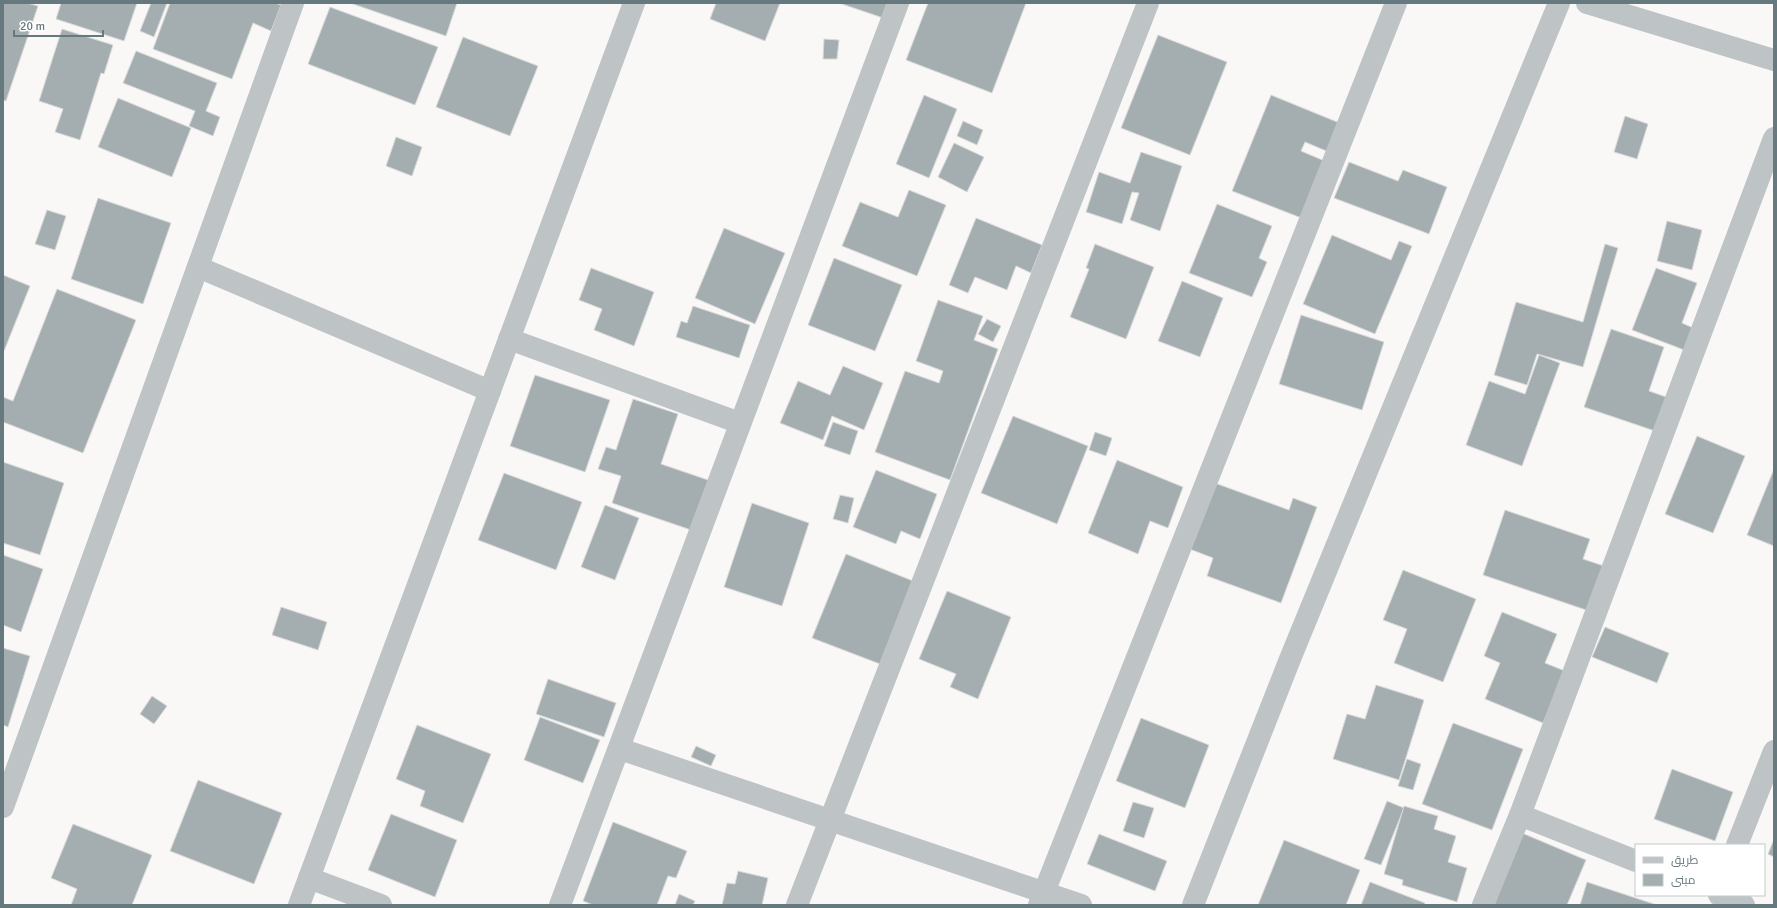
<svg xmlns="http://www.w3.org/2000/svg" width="1777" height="908" viewBox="0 0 1777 908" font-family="Signika,Cairo,sans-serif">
<rect width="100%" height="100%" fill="#f9f8f7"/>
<!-- building -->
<g fill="#a4aeb1" stroke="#dadad9">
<path d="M3,3H27L38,6L6,101L3,100Z"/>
<path d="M61,3H137L124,41L56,19Z"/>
<path d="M151,3H167L154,37L140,31Z"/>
<path d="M170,3H275L281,5L271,31L253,23L232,79L153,49Z"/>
<path d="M350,3H457L446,36Z"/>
<path d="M716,3H780L765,41L710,19Z"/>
<path d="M839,3H894L889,20Z"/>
<path d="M928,3H1026L992,93L906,60Z"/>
<path d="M330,7L438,47L415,105L308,64Z"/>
<path d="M62,29L113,45L104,74L101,73L80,140L55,132L63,109L39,101Z"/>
<path d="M1158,35L1227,62L1190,155L1121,128Z"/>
<path d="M463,37L538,66L510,136L436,107Z"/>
<path d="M824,39L839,40L837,59H823Z"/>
<path d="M136,51L217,83L206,111L220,117L213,136L189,126L195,111L123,83Z"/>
<path d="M924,95L957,109L929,178L896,164Z"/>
<path d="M1271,95L1342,124L1331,153L1305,142L1301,151L1327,162L1304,219L1232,191Z"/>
<path d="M118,98L191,128L172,177L98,147Z"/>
<path d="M1625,116L1648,124L1637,159L1614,152Z"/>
<path d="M963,121L983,130L977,145L957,136Z"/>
<path d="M396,137L422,147L412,176L386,166Z"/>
<path d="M954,143L984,157L967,192L938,177Z"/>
<path d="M1141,152L1182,166L1160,231L1130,220L1139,193L1132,192L1122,224L1086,212L1099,172L1130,183Z"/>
<path d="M1349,162L1398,181L1403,170L1447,187L1429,234L1334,198Z"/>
<path d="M909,190L946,205L917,276L842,246L860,202L898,217Z"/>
<path d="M98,198L171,223L143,304L71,279Z"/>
<path d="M1217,204L1272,226L1259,258L1267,262L1252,297L1189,273Z"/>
<path d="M47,210L66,216L55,250L35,244Z"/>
<path d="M976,218L1042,245L1031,273L1016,266L1007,290L975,277L968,293L949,285Z"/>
<path d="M1667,221L1702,230L1692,270L1657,261Z"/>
<path d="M724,228L785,253L755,324L695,298Z"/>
<path d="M1332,235L1391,260L1399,241L1412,246L1375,334L1303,304Z"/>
<path d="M1095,244L1154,267L1126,339L1070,317L1089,269L1086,268Z"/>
<path d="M1605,244L1618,248L1583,367L1537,354L1527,385L1494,375L1516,302L1583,322Z"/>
<path d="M834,258L902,285L875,351L808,325Z"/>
<path d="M591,268L654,292L634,346L594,330L602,309L579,300Z"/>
<path d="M1656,268L1697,283L1682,323L1700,331L1692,353L1632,330Z"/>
<path d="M3,275L30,286L4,351H3Z"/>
<path d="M1182,281L1223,298L1200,357L1158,341Z"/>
<path d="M57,289L136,320L83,453L3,422V397L13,401Z"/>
<path d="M938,300L983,316L974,340L998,349L950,480L875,452L905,371L939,383L943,371L916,361Z"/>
<path d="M693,306L750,325L739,358L676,337L681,321L687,323Z"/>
<path d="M1301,315L1384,342L1362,410L1279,384Z"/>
<path d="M987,319L1001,326L993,342L978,334Z"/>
<path d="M1611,329L1664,347L1649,391L1669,398L1658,432L1584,407Z"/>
<path d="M1539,355L1560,363L1522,466L1466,445L1489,381L1525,394Z"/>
<path d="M843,366L883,383L864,430L832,416L823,440L780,423L798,381L830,395Z"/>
<path d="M535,375L610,400L585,472L510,446Z"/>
<path d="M633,399L678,414L661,464L711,481L694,531L612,503L621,476L598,469L606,447L616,450Z"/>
<path d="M1013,416L1088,446L1057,524L981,493Z"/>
<path d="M833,422L858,431L850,455L824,446Z"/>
<path d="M1095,432L1112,438L1106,456L1089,450Z"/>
<path d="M1697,436L1745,456L1713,533L1665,514Z"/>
<path d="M1117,460L1183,487L1168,528L1150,521L1138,554L1088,533Z"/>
<path d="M3,462L64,483L40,555L3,543Z"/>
<path d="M1774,469V546L1747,535Z"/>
<path d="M876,470L937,494L920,539L901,531L896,544L853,527Z"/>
<path d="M504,473L582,502L556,570L478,540Z"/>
<path d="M1212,482L1289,510L1293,498L1317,507L1281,603L1207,576L1213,558L1187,548Z"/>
<path d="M840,495L854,498L848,523L833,519Z"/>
<path d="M752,503L809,523L782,606L724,587Z"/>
<path d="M605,505L639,518L615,580L581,567Z"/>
<path d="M1505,510L1590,539L1583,559L1607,567L1592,612L1483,575Z"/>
<path d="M846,554L913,581L880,664L812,638Z"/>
<path d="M3,555L43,569L21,632L3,625Z"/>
<path d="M1403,570L1476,599L1443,682L1394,663L1407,629L1383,620Z"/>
<path d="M947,591L1011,617L978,699L950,687L956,674L919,659Z"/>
<path d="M281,607L327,622L318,650L272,635Z"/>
<path d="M1502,612L1557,634L1545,663L1565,671L1543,723L1485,699L1500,663L1484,656Z"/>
<path d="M1605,627L1669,653L1657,683L1592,657Z"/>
<path d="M3,648L30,656L8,727L3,725Z"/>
<path d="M548,679L616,703L604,737L536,714Z"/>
<path d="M1376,685L1424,700L1399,780L1333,759L1347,714L1365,719Z"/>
<path d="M152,696L167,706L154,724L140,714Z"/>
<path d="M540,717L600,740L583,783L524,760Z"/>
<path d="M1141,718L1209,745L1185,808L1116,781Z"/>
<path d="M1453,723L1523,749L1492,830L1422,804Z"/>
<path d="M417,725L491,754L463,823L420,806L425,791L396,779Z"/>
<path d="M696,746L716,755L711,766L691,757Z"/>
<path d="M1407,759L1421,764L1413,790L1398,786Z"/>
<path d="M1672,769L1733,792L1715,841L1654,819Z"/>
<path d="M198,780L282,813L254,884L170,851Z"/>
<path d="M1387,801L1404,808L1381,865L1364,859Z"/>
<path d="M1133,802L1154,808L1144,838L1123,831Z"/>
<path d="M1404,806L1438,816L1434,829L1456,836L1448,862L1467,868L1457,902L1402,885L1403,880L1384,874Z"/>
<path d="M391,814L457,840L435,897L368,870Z"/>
<path d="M613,822L687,851L676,878L668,876L657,905H593L583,901Z"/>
<path d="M73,824L152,855L132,905H71L77,889L51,878Z"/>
<path d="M1522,833L1586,860L1567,905H1492Z"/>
<path d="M1099,834L1167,861L1155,891L1087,864Z"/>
<path d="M1774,839V857L1768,854Z"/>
<path d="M1284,840L1360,870L1346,905H1258Z"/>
<path d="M738,871L768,878L762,905H722L727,883L735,884Z"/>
<path d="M1370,882L1425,903L1424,905H1361Z"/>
<path d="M1587,882L1657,905H1580Z"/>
<path d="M679,894L695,901L693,905H675Z"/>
</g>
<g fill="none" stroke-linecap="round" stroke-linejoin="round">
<!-- minor -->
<g stroke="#bec4c6" stroke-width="22">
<path d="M1587,3L1774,60"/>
<path d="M198,267L490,391"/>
<path d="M509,339L740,423"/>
<path d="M620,749L1081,905"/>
<path d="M3,807L293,3"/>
<path d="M1520,815L1636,861"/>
<path d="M1737,845L1774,751"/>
<path d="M309,878L381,905"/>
<path d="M1719,895L1744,905"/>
<path d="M299,905L634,3"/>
<path d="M560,905L898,3"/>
<path d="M797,905L1148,3"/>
<path d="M1039,905L1396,3"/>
<path d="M1193,905L1290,659L1559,3"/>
<path d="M1483,905L1520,815L1774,138"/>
</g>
</g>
<!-- border -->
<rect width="1777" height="908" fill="none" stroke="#66797e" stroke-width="8"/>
<!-- legend -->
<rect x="1635" y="844" width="130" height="52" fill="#ffffff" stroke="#c2c9cb"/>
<rect x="1643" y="857" width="20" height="6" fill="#bec4c6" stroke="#c2c9cb"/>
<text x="1671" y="864" font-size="12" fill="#66797e">طريق</text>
<rect x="1643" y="874" width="20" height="12" fill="#a4aeb1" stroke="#c2c9cb"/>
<text x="1671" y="884" font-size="12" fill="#66797e">مبنى</text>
<!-- scale -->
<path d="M14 30v6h89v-6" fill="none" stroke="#66797e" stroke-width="2"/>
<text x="20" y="30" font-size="12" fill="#66797e" stroke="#ffffff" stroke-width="3" paint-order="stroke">20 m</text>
</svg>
